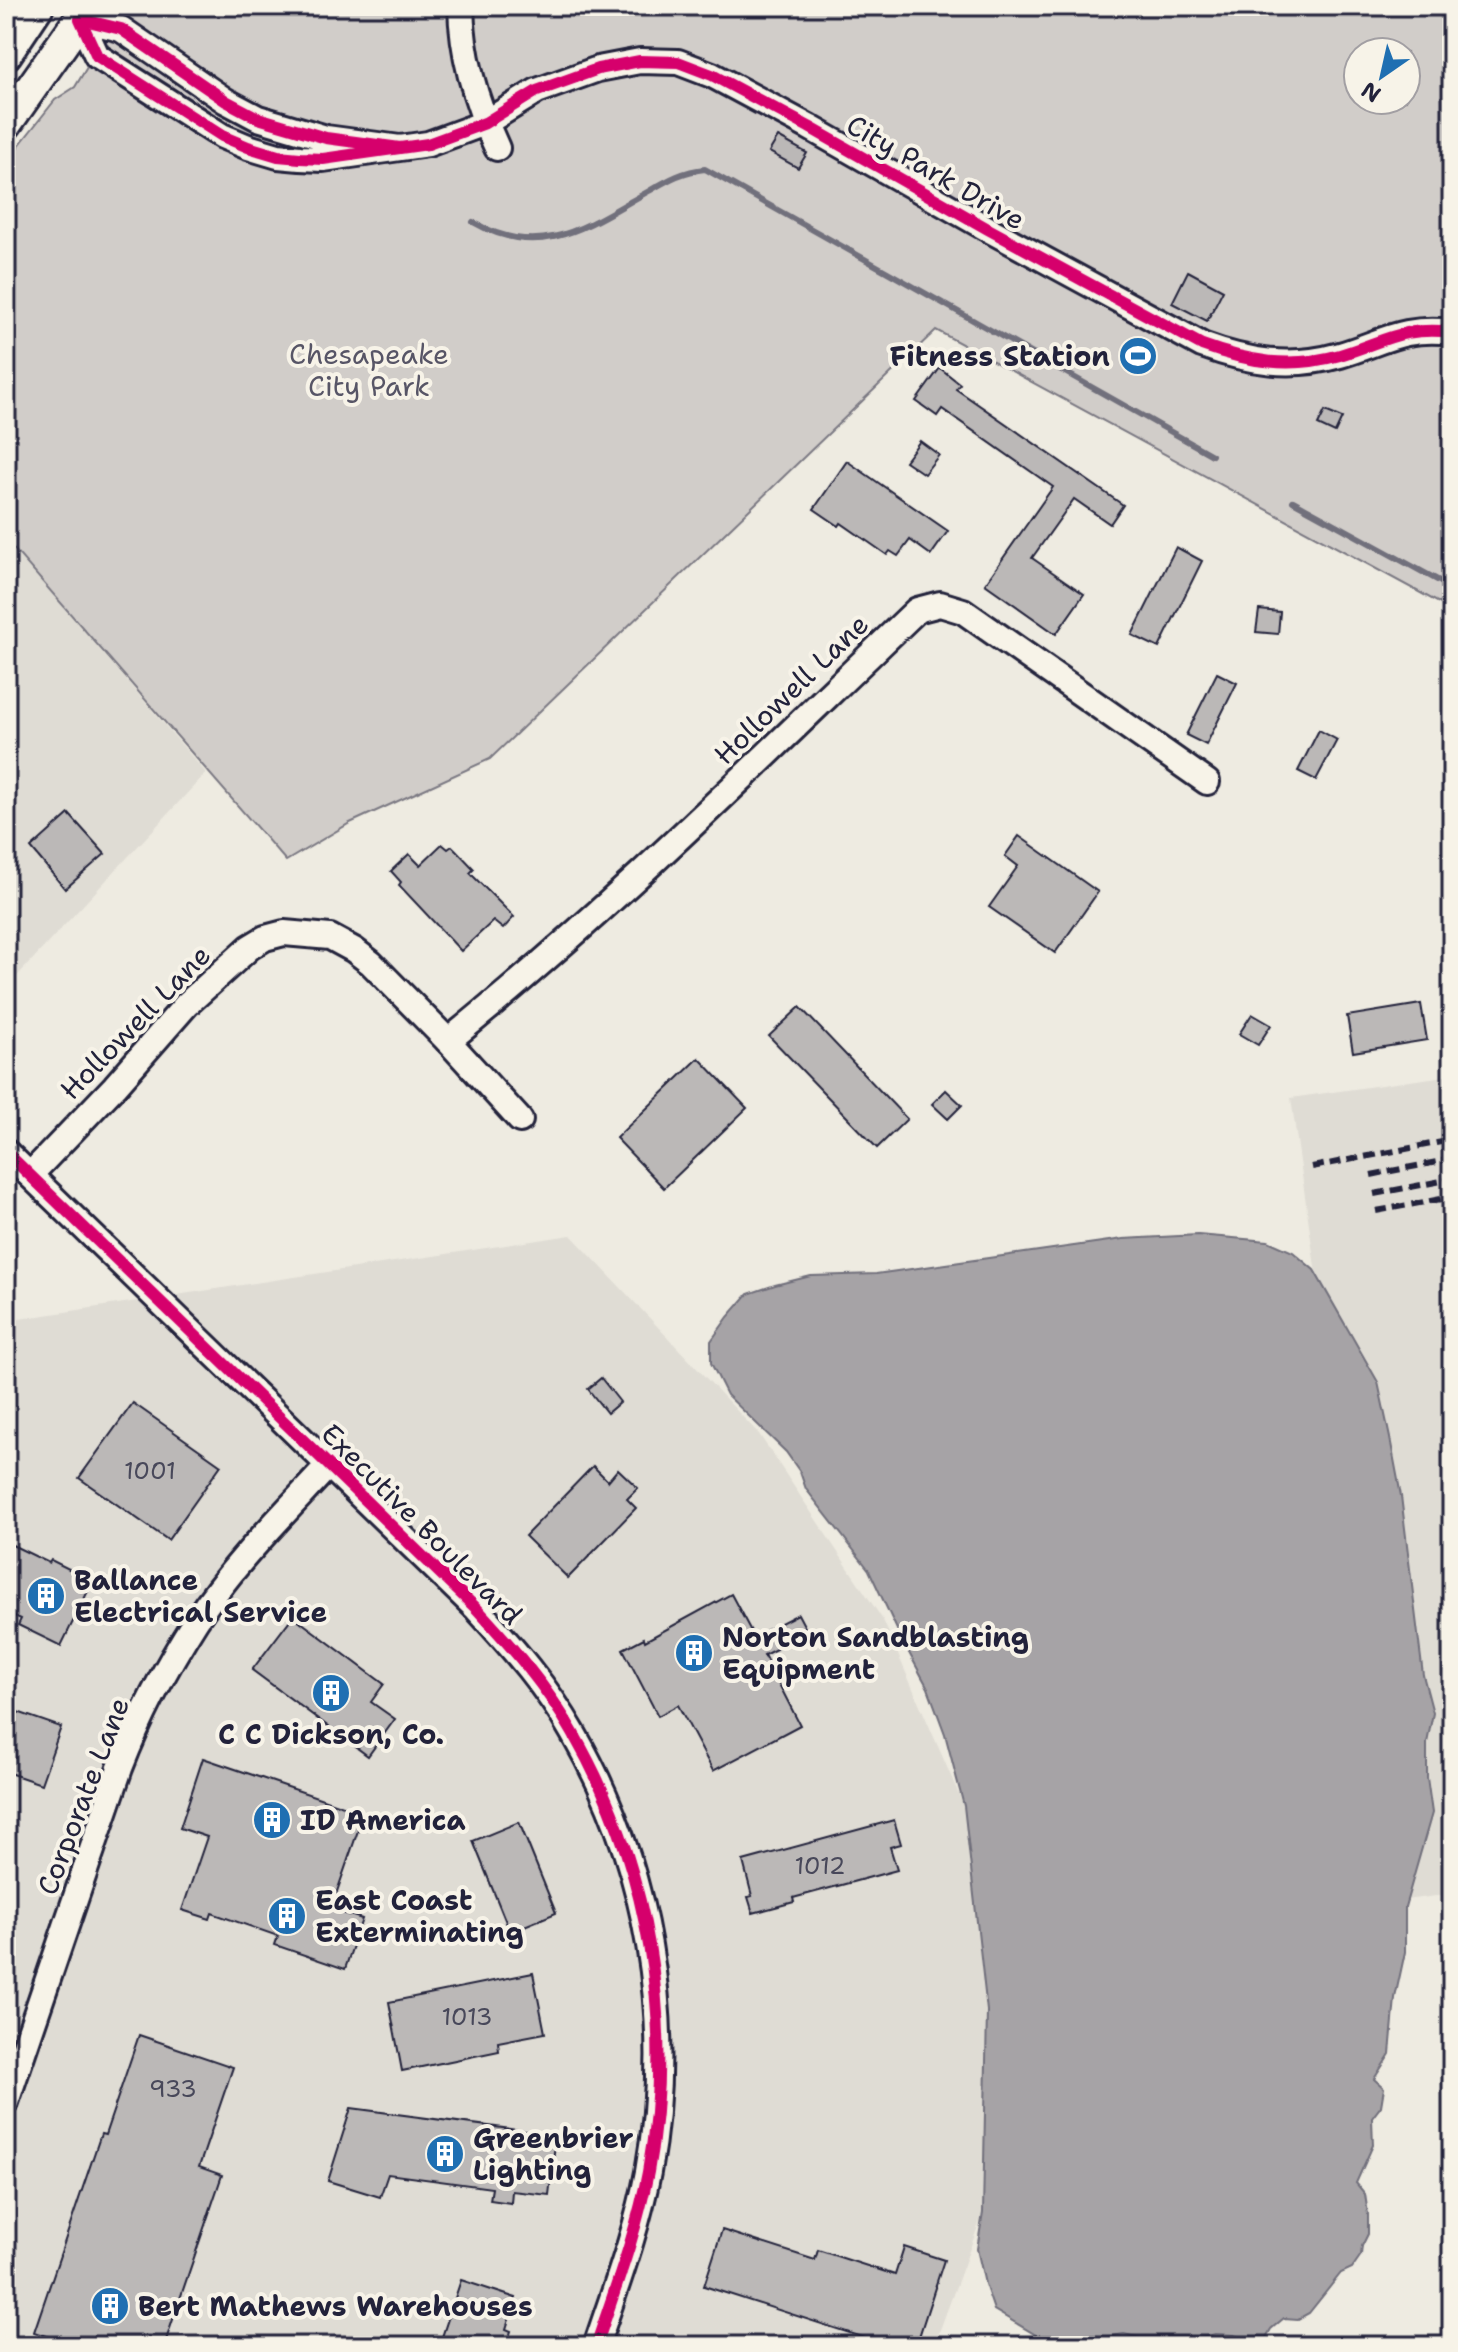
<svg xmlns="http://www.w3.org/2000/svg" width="1458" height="2352" viewBox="0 0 1458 2352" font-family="'Shantell Sans',sans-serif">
<rect width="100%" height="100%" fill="#eeebe1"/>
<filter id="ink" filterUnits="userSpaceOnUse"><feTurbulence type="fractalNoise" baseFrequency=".0125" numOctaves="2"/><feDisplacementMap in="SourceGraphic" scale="16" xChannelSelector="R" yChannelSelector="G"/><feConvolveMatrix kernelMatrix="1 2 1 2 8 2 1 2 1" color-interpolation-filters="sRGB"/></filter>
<g filter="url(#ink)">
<!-- built -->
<g fill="#dfdcd4">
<path d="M6,540L206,773L6,988Z"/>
<path d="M1452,1075V1894L1405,1900L1291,1098Z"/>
<path d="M571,1235L759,1434L883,1620L964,1806L987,2011L983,2213L934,2346H6V1321Z"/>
</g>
<!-- green -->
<path fill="#d1cdc9" stroke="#7a7882" stroke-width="2" fill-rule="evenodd" d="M124,6H1452V610L936,330L490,759L350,823L286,861L6,540V162L55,100L75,87ZM1358,52H1406V100H1358Z"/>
<!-- water -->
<path fill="#a6a3a6" stroke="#716f7b" stroke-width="2" d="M1198,1235L1268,1241L1293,1252L1314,1270L1378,1382L1390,1438L1401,1496L1423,1675L1433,1713L1427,1743V1778L1432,1813L1405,1907V1952L1395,1998L1390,2054L1374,2079L1384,2088L1381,2106L1372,2118L1373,2145L1356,2183L1365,2194L1368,2214V2234L1362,2246L1361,2255L1352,2268L1341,2273L1309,2313L1298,2319L1284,2318L1271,2329L1264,2341L1252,2342L1234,2335L1215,2334L1194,2340L1140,2338L1124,2334L1077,2342L1056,2340L1036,2335L994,2310L985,2284L977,2249L983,2213L987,2011L964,1806L945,1734L928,1688L901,1638L869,1570L806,1489L800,1472L786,1452L727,1395L711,1363V1341L728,1317L748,1294L775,1285L811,1276L876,1274L1123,1239Z"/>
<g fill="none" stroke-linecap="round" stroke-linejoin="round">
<!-- stream -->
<g stroke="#716f7b" stroke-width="6">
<path d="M473,222C542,262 588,225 649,191C668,180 683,171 705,169L1212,455"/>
<path d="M1293,501L1452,588"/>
</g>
</g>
<!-- building -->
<g fill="#bbb8b7" stroke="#22223b" stroke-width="2">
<path d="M778,137L807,153L798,168L769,152Z"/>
<path d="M1188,271L1223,290L1207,321L1172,303Z"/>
<path d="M940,368L960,384L956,389L1123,505L1110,524L1074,499L1032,558L1084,594L1056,634L985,584L1053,487L942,409L937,416L916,401Z"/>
<path d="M1325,411L1342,418L1335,433L1318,425Z"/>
<path d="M920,441L939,455L924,474L905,461Z"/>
<path d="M847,461L948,531L931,555L910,540L898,556L890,551L887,555L841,523L839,526L814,509Z"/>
<path d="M1176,547L1202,561L1159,648L1132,635Z"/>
<path d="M1259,610L1280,612L1278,634L1256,632Z"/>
<path d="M1217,673L1237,683L1206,745L1186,735Z"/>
<path d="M1319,730L1337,740L1316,780L1298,771Z"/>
<path d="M69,814L105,854L65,889L31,848Z"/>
<path d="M1019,836L1098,892L1055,953L989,907L1018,866L1005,856Z"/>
<path d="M442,844L448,849L452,846L456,850L474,869L470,873L514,917L503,929L493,921L461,951L399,885L401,882L391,871L409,854L420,865Z"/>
<path d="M1421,1004L1427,1040L1353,1052L1347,1016Z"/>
<path d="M800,1007L907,1119L877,1148L769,1036Z"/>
<path d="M1252,1014L1271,1025L1258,1045L1239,1034Z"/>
<path d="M699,1058L747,1108L664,1188L616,1138Z"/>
<path d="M946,1090L962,1105L948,1119L932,1104Z"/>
<path d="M601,1378L620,1402L607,1413L588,1389Z"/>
<path d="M133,1403L221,1465L168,1540L79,1478Z"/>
<path d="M593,1466L608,1481L618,1469L638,1488L627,1499L636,1508L568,1578L525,1536Z"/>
<path d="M6,1542L49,1563L51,1560L93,1581L61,1646L18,1625L21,1619L6,1612Z"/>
<path d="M731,1594L754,1637L798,1614L808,1633L764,1655L800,1725L713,1771L678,1705L658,1716L623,1649L644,1638L645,1641Z"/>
<path d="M293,1616L384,1684L371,1702L395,1719L368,1756L252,1670Z"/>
<path d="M6,1708L61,1727L41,1784L6,1772Z"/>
<path d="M203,1758L364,1813L331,1909L362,1919L345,1969L275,1945L278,1936L212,1913L210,1919L182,1910L207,1837L180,1828Z"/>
<path d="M894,1820L901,1844L890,1847L897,1870L793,1898L794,1902L753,1913L748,1897L752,1896L743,1861Z"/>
<path d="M519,1822L556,1913L510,1932L473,1841Z"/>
<path d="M533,1973L545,2033L498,2042L499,2051L402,2071L389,2002Z"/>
<path d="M139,2035L233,2067L199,2167L222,2175L164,2346H75L34,2332L101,2134L105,2135Z"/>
<path d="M351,2108L556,2135L549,2195L512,2191L511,2203L490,2200L492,2188L388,2174L380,2197L328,2181Z"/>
<path d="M722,2230L815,2260L818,2250L895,2275L904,2247L944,2260L916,2346H890L704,2286Z"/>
<path d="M461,2280L516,2298L506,2329L511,2331L506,2346H439Z"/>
</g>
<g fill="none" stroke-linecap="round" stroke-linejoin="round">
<!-- minor casing -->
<g stroke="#22223b" stroke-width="30">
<g id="minor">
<path d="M461,6C462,56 476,103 497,148"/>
<path d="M400,148L326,138L258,118L226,101L121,29L80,19L97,56L222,136L248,147L278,156L300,158L323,159L428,144L485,123L537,91L598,69L640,61L678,62L712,75L809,127L988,229L1202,345C1248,362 1291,369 1340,355C1384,342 1402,326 1452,332"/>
<path d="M448,1041C613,908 764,756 917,610L940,604L963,611L1207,782"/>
<path d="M6,1152L477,1609C512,1647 547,1687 573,1733C649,1865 675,2022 648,2172C637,2231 615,2289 596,2346"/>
<path d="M30,1175L115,1086L186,1005L250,947L265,938L284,933L330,937L354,950L371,963L448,1041L520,1120"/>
<path d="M6,2102L120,1768C140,1716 166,1667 196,1620C234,1563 283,1515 329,1465"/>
</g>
</g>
<!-- major casing -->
<g stroke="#22223b" stroke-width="36">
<g id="major">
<path d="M6,54L38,6"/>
<path d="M6,124L89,6"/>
</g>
</g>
<!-- minor -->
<use href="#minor" stroke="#f7f3e8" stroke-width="24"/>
<!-- major -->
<use href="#major" stroke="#f7f3e8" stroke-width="30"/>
<!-- rail -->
<g stroke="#22223b" stroke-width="6" stroke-dasharray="12 6" stroke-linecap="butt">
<path d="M1312,1167L1452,1140"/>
<path d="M1371,1175L1452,1159"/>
<path d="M1374,1194L1452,1179"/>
<path d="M1376,1211L1452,1197"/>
</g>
<!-- cycleway casing -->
<g stroke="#f7f3e8" stroke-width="17">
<g id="cycleway">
<path d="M400,148L326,138L258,118L226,101L121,29L80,19L97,56L222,136L248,147L278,156L300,158L323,159L428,144L485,123L537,91L598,69L640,61L678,62L712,75L809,127L988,229L1202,345C1248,362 1291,369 1340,355C1384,342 1402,326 1452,332"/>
<path d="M6,1152L477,1609C512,1647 547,1687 573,1733C649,1865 675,2022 648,2172C637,2231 615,2289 596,2346"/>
</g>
</g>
<!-- cycleway -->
<use href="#cycleway" stroke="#d6006c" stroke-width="12"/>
</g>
</g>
<!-- icons -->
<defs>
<g id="stadium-disc" transform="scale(2)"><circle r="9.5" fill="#1f6fb2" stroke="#f7f3e8"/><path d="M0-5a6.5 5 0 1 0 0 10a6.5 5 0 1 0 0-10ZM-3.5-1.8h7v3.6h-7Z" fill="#fff"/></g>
<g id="building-disc" transform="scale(2)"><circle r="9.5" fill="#1f6fb2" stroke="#f7f3e8"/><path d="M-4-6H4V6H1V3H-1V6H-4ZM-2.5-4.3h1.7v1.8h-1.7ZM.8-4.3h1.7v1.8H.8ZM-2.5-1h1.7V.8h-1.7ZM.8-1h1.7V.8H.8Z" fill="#fff"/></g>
</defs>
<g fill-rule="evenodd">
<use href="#stadium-disc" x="1138" y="356"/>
<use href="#building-disc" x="46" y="1596"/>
<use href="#building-disc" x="694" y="1653"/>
<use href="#building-disc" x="331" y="1693"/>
<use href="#building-disc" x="272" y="1820"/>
<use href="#building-disc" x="287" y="1916"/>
<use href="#building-disc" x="445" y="2154"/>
<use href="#building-disc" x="110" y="2306"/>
</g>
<g text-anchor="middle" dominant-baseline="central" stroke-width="8" stroke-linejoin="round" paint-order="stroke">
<!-- number labels -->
<g font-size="24" fill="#48485a">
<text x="150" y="1471">1001</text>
<text x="820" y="1866">1012</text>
<text x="467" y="2017">1013</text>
<text x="173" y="2089">933</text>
</g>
<!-- street labels -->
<g font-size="28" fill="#22223b" stroke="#f7f3e8">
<text transform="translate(936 172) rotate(30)">City Park Drive</text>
<text transform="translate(791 689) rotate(-44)">Hollowell Lane</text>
<text transform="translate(135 1022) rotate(-46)">Hollowell Lane</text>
<text transform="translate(422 1524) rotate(45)">Executive Boulevard</text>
<text transform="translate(83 1796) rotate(-69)">Corporate Lane</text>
</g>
<!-- park labels -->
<g font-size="28" fill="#575566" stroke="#f7f3e8">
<text x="369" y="354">Chesapeake<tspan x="369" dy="32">City Park</tspan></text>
</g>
<!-- poi labels -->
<g font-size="28" font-weight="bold" fill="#22223b" stroke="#f7f3e8" text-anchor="start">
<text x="1110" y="356" text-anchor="end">Fitness Station</text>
<text x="74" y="1580">Ballance<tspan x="74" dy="32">Electrical Service</tspan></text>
<text x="722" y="1637">Norton Sandblasting<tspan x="722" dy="32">Equipment</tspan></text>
<text x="331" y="1734" text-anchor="middle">C C Dickson, Co.</text>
<text x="300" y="1820">ID America</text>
<text x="315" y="1900">East Coast<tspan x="315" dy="32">Exterminating</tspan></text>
<text x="473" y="2138">Greenbrier<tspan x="473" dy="32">Lighting</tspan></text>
<text x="138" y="2306">Bert Mathews Warehouses</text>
</g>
</g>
<!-- margin -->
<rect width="1458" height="2352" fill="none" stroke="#f7f3e8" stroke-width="32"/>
<rect x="16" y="16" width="1426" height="2320" fill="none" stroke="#22223b" stroke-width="3" filter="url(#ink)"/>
<!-- north arrow -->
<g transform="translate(1382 76) rotate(214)"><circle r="38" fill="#f7f3e8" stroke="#a29fa3" stroke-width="2"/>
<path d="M0-6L14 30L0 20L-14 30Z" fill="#1f6fb2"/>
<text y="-12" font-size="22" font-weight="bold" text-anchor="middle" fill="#22223b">N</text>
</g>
</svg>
